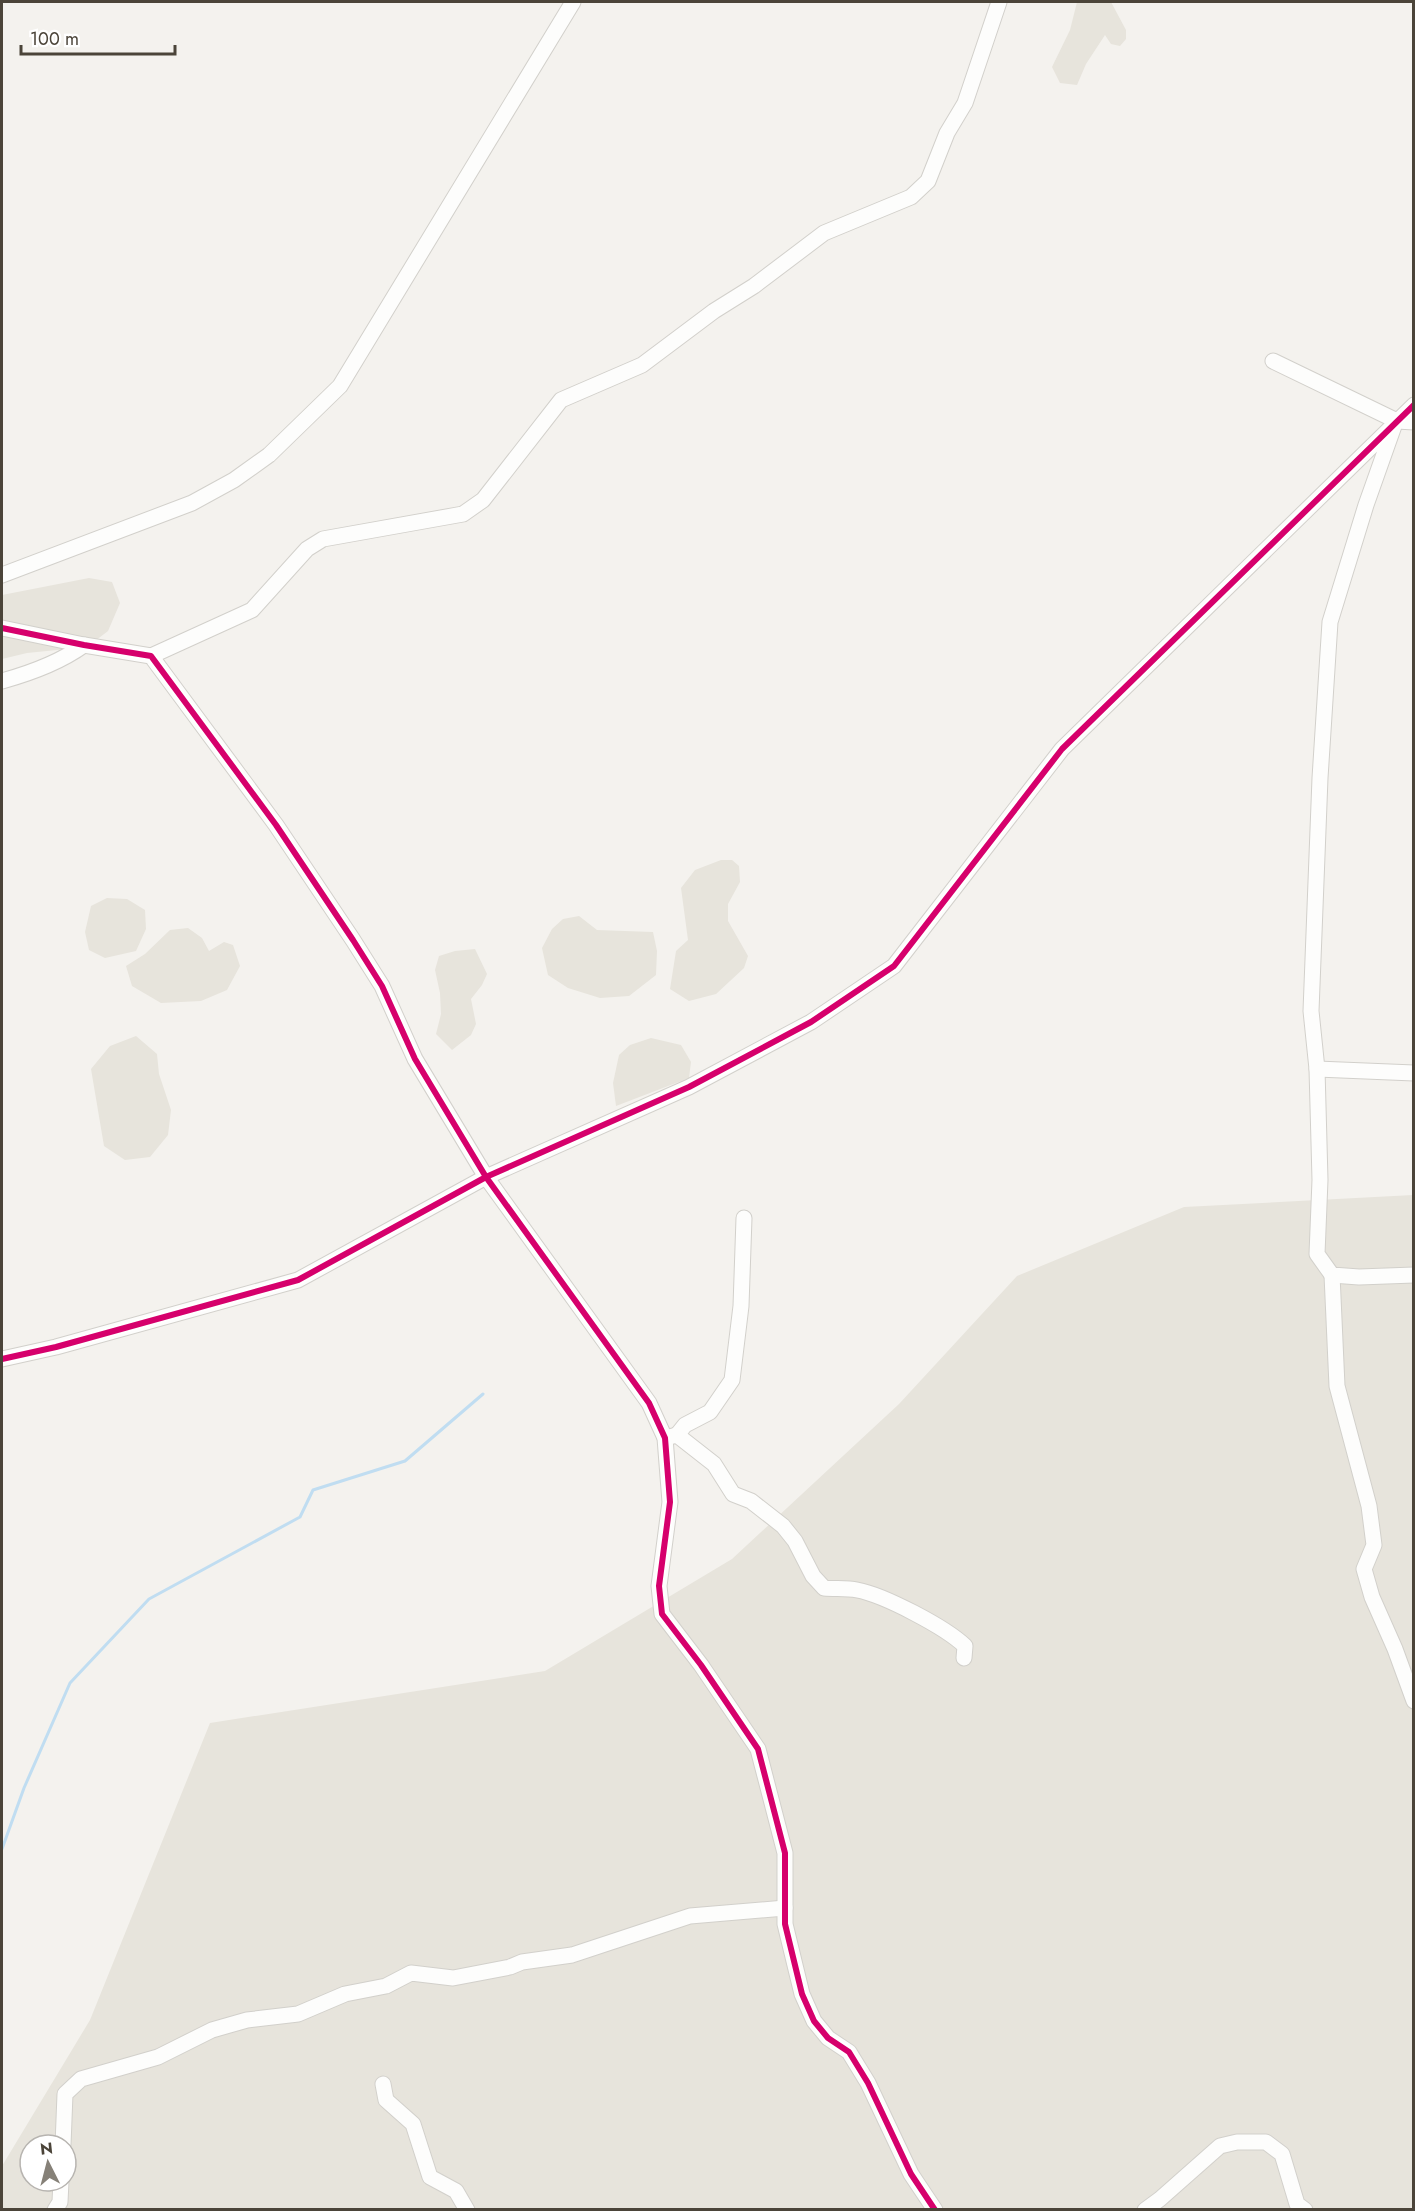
<svg xmlns="http://www.w3.org/2000/svg" width="1415" height="2211" viewBox="0 0 1415 2211" font-family="Jost,sans-serif">
<rect width="100%" height="100%" fill="#f4f2ee"/>
<!-- residential -->
<g fill="#e7e4dc" fill-rule="evenodd">
<path d="M1077,2H1111L1126,30V39L1120,46L1111,44L1105,35L1086,64L1077,85L1060,83L1052,67L1070,30Z"/>
<path d="M89,578L112,582L120,603L108,631L87,647L27,653L2,659V595Z"/>
<path d="M721,860H732L739,866L740,882L728,904V921L748,956L744,968L716,994L689,1001L670,989L676,951L688,940L681,888L695,870Z"/>
<path d="M107,898L127,899L145,910L146,929L136,951L105,958L89,950L85,932L91,906Z"/>
<path d="M579,916L597,930L653,932L657,951L656,975L629,996L600,998L568,988L548,975L542,948L552,929L563,919Z"/>
<path d="M188,928L202,938L209,951L224,942L233,945L240,966L227,990L201,1001L161,1003L132,986L126,966L145,954L170,930Z"/>
<path d="M475,949L487,974L482,985L471,999L476,1024L471,1035L452,1050L436,1034L441,1014L440,993L435,970L439,956L455,951Z"/>
<path d="M136,1036L157,1054L159,1074L171,1110L168,1135L150,1157L125,1160L104,1146L91,1069L110,1046Z"/>
<path d="M651,1038L681,1045L691,1062L689,1078L616,1106L613,1083L619,1055L630,1045Z"/>
<path d="M1413,1195V2209L2,2210V2166L90,2020L210,1723L545,1671L732,1559L899,1404L1017,1276L1184,1207ZM30,2145H66V2181H30Z"/>
</g>
<g fill="none" stroke-linecap="round" stroke-linejoin="round">
<!-- stream -->
<path stroke="#c0ddf1" stroke-width="3" d="M2,1849L24,1788L70,1683L149,1599L300,1517L313,1490L405,1461L483,1394"/>
<!-- minor casing -->
<g stroke="#d2d0cb" stroke-width="17">
<g id="minor">
<path d="M1273,361L1397,421L1414,422"/>
<path d="M1394,426L1366,505L1330,622L1320,778L1311,1011L1317,1069L1320,1180L1317,1254L1332,1275L1359,1277L1414,1275"/>
<path d="M2,575L192,503L234,480L269,455L340,386L573,2"/>
<path d="M2,628L84,645L151,656L276,825L353,940L382,986L415,1059L486,1177L649,1403L665,1438L670,1502L659,1586L662,1614L701,1665L758,1749L785,1853V1924L802,1994L814,2021L828,2038L849,2052L868,2083L911,2174L935,2210"/>
<path d="M151,656L252,610L307,549L323,539L463,514L483,500L561,400L642,365L714,311L754,286L824,233L911,197L928,181L947,133L965,103L999,2"/>
<path d="M2,681C31,673 59,663 84,645"/>
<path d="M1317,1069L1414,1073"/>
<path d="M1332,1275L1337,1386L1369,1506L1374,1545L1364,1569L1372,1597L1395,1649L1414,1701"/>
<path d="M2,1359L56,1347L298,1280L486,1177L689,1087L811,1022L894,966L1062,749L1414,405"/>
<path d="M677,1435L685,1425L710,1412L732,1380L741,1306L744,1218"/>
<path d="M665,1438L677,1435L714,1464L733,1494L751,1501L783,1526L795,1541L813,1576L824,1588C835,1589 847,1588 857,1590C884,1595 945,1627 965,1646L964,1658"/>
<path d="M383,2084L386,2100L413,2124L430,2177L456,2191L467,2210"/>
<path d="M63,2145L65,2094L81,2079L158,2057L212,2030L247,2020L298,2014L345,1994L386,1986L411,1973L453,1978L510,1967L522,1962L572,1955L690,1916L785,1908"/>
<path d="M55,2210L60,2202L61,2181"/>
<path d="M1145,2210L1160,2199L1220,2146L1237,2142H1266L1282,2154L1297,2204L1305,2210"/>
</g>
</g>
<!-- minor -->
<use href="#minor" stroke="#fdfdfc" stroke-width="15"/>
<!-- cycleway casing -->
<g stroke="#fff" stroke-width="10">
<g id="cycleway">
<path d="M2,628L84,645L151,656L276,825L353,940L382,986L415,1059L486,1177L649,1403L665,1438L670,1502L659,1586L662,1614L701,1665L758,1749L785,1853V1924L802,1994L814,2021L828,2038L849,2052L868,2083L911,2174L935,2210"/>
<path d="M2,1359L56,1347L298,1280L486,1177L689,1087L811,1022L894,966L1062,749L1414,405"/>
</g>
</g>
<!-- cycleway -->
<use href="#cycleway" stroke="#d6006c" stroke-width="6"/>
</g>
<!-- border -->
<rect width="1415" height="2211" fill="none" stroke="#4b4439" stroke-width="6"/>
<!-- north arrow -->
<g transform="translate(48 2163) rotate(354)"><circle r="28" fill="#ffffff" stroke="#b7b4b0" stroke-width="1.5"/>
<path d="M0-4.5L10 22L0 15L-10 22Z" fill="#868178"/>
<text y="-9" font-size="16" font-weight="bold" text-anchor="middle" fill="#4b4439">N</text>
</g>
<!-- scale -->
<path d="M21 45v9h154v-9" fill="none" stroke="#4b4439" stroke-width="3"/>
<text x="30" y="45" font-size="18" fill="#4b4439" stroke="#ffffff" stroke-width="4.5" paint-order="stroke">100 m</text>
</svg>
